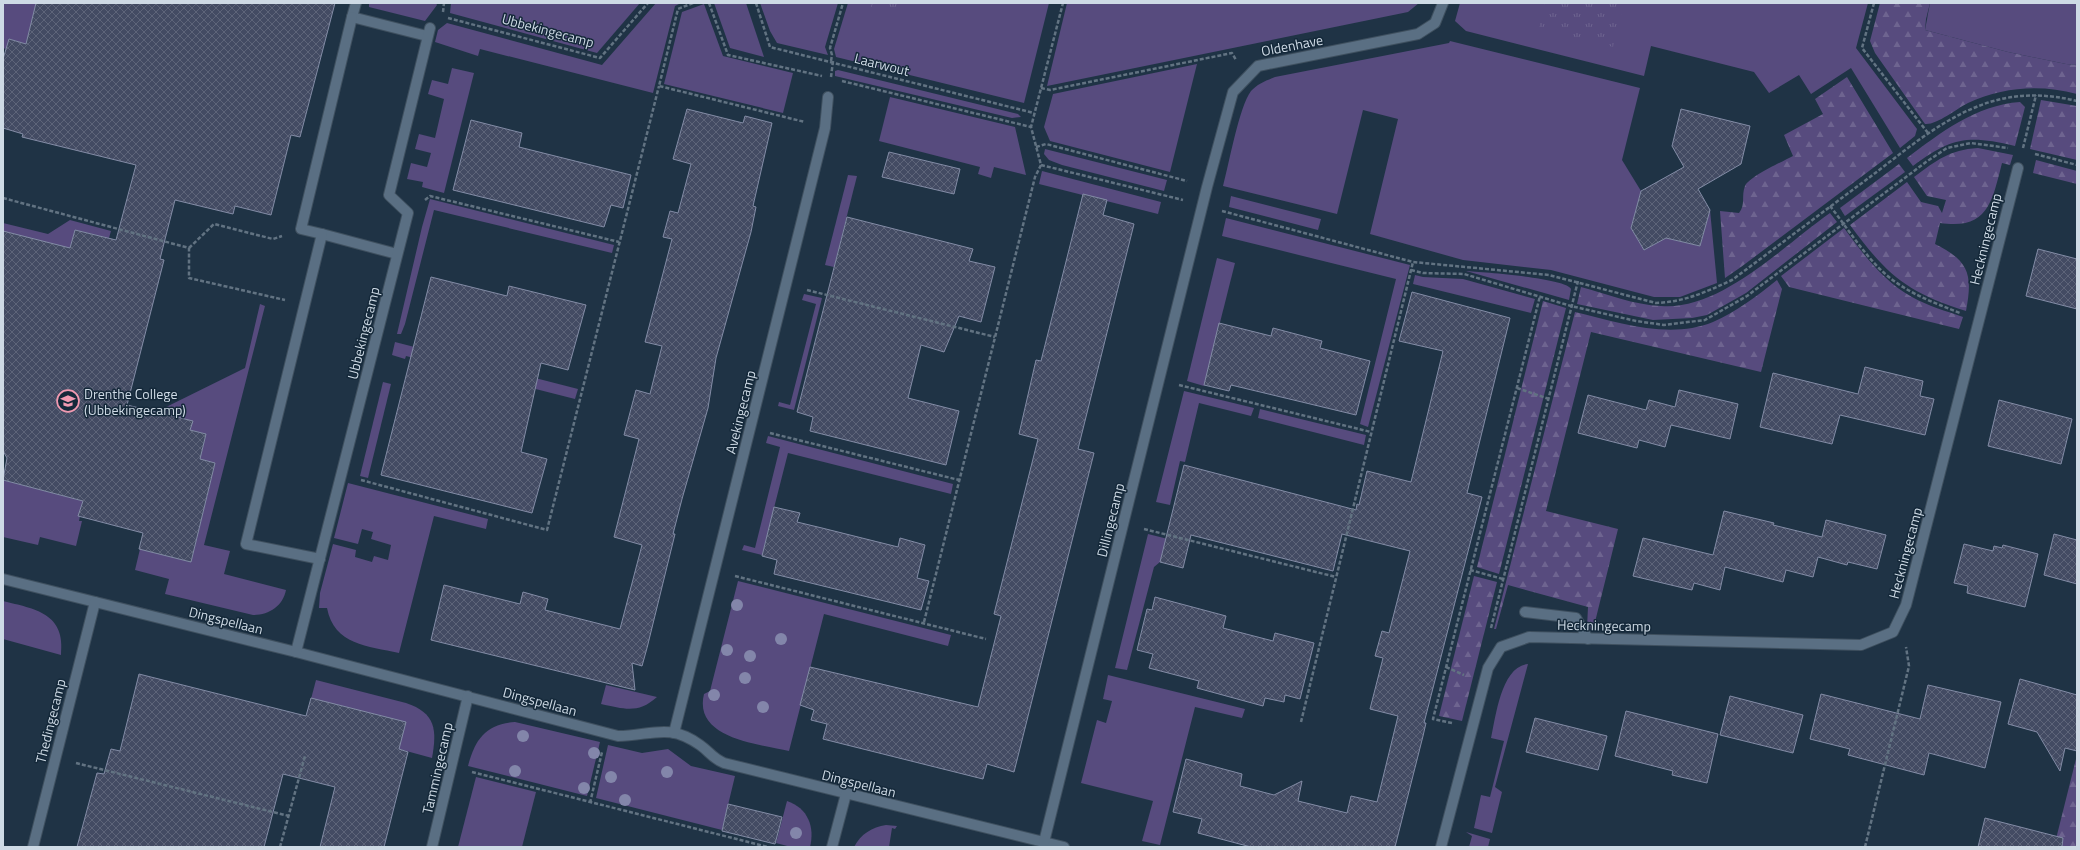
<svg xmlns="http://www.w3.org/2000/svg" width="2080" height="850" viewBox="0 0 2080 850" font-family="'Titillium Web',sans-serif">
<defs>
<pattern id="forest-firs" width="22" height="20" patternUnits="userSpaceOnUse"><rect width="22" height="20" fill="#574b7e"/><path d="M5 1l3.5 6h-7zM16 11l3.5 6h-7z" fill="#6e6490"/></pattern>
<pattern id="park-tufts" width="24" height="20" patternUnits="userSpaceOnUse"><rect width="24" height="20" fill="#574b7e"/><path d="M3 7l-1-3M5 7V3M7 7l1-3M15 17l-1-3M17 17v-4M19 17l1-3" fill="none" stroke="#6e6490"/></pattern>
<pattern id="building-cross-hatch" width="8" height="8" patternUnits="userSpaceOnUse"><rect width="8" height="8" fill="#434b63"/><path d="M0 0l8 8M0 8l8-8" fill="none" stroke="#5d6479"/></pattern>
</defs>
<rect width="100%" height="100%" fill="#1f3345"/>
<!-- green -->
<g fill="#574b7e">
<path d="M3,3H36L26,44L9,39L6,49L3,48Z"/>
<path d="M369,3H436L437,5L425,21L369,7Z"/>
<path d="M451,3H640L597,53L450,13Z"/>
<path d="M656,3H681L675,6L653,93L480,49L478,56L435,42L438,30L447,23L602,65Z"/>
<path d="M714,3H746L764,57L730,48Z"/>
<path d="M760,3H838L825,47L828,55L777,43L770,31Z"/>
<path d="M848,3H1049L1024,103L836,57L834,49Z"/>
<path d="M1067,3H1419L1408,12L1047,86Z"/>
<path d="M1460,3H1868L1856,48L1917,129L1915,136L1900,148L1851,68L1811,94L1799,75L1769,93L1754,72L1651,46L1644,76L1466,31L1455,21Z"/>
<path d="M1930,3H2077V65L2066,64L2008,52L1925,30Z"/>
<path d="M704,4L723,56L793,73L783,113L664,84L682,12Z"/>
<path d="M1450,41L1640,88L1622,160L1641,191L1631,228L1644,250L1666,238L1700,246L1710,210L1717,283L1680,297H1654L1551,270L1463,260L1370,234L1398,119L1363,110L1337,214L1223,186C1229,164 1239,107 1251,91C1257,84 1267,80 1275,77L1449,43Z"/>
<path d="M1197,64L1170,172L1050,141L1044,127L1053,94Z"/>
<path d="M452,68L474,73L444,193L422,187L423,182L407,179L411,163L427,167L431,153L415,149L419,134L435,138L444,99L428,94L432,80L448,84Z"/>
<path d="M838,70L1018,114L1021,117L1012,118L835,76V71Z"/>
<path d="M890,97L1015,127L1026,175L994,167L991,178L978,174L980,167L879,141Z"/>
<path d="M1045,149L1167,180L1164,191L1062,165L1049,160L1044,154Z"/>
<path d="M1042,171L1161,202L1158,214L1039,184Z"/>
<path d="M848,175L857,176L834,267L825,265Z"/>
<path d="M1231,196L1321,219L1318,230L1229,207Z"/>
<path d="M430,199L614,245L612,253L434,210L405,324L401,334H397L422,227Z"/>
<path d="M1226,218L1410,265L1368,427L1360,424L1396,279L1222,236Z"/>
<path d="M70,220L111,231L109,238L75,230L68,255L3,244V223L48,234Z"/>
<path d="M1217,258L1235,263L1204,386L1187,381Z"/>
<path d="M1466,271C1482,272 1567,278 1571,289L1569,300Z"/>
<path d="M1415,275L1423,277L1463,279L1535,299L1531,313L1413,284Z"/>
<path d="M804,294L822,298L794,410L778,406L779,402L790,405L816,304L802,300Z"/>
<path d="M260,304L265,306L204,545L230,551L224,574L286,590C283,606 269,615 253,615L165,594L169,579L135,570L140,549L191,562L215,463L200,459L206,434L190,430L192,421L156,412L245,368Z"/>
<path d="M395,342L578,389L575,399L406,356L405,359L392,355Z"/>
<path d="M383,382L391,384L368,478L360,476Z"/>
<path d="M1184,391L1254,408L1251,416L1199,403L1185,462L1180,461L1170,505L1156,502Z"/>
<path d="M1260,409L1366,435L1364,445L1258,418Z"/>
<path d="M768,436L953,484L951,494L788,453L762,555L742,550L744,545L755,548L780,447L766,443Z"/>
<path d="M3,480L83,501L79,521H82L76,546L40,537L38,545L3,537Z"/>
<path d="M348,483L488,519L486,529L434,516L399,653C368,646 334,645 327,608H319L320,593L333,544L356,550L355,557L372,562L374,556L388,560L391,545L371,539L373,532L362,529L358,544L334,538Z"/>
<path d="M1148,534L1188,544L1164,547L1160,562L1154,567L1127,670L1115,668Z"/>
<path d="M738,581L951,635L948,646L824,614L789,751C760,744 693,739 704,694L710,691Z"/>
<path d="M3,601C35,609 66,613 61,655L3,639Z"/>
<path d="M1528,664L1495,787L1502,792L1492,833L1474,828L1481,795L1490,797L1504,741L1491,738C1496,716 1501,667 1528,664Z"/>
<path d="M1108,675L1245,709L1242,718L1195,707L1160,845L1142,841L1153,801L1081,783L1097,720L1106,723L1112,701L1103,699Z"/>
<path d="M316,680L406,703C436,713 437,730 432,758L399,749L311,699Z"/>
<path d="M606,685L657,697C638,714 625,709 601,704Z"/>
<path d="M515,722L600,742L587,796L468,766C475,739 486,724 515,722Z"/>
<path d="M608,745L642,753L668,749L691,766L735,776L722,830L596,798Z"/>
<path d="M476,777L536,792L522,847H458Z"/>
<path d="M787,801C808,808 815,827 810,847H791L776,843Z"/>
<path d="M886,825L897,826L895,829L892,828L889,847H854C861,834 872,827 886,825Z"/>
<path d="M1466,832L1490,839L1488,847H1469L1472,836Z"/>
</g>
<!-- forest -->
<g fill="url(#forest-firs)">
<path d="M1880,3H1930L1926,19L1925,30L2008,52L2066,64L2077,65V94C2040,84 2003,87 1968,103C1956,109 1937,125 1925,124L1875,53L1870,41Z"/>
<path d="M1847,77L1893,153L1741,267L1725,278L1720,211L1739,213C1746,204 1741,196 1745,186C1750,176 1782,162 1793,156L1784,135L1823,114L1815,99Z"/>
<path d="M2041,100L2077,106V160L2030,149Z"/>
<path d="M2020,102L2025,107L2015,146C1968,135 1952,137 1913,166L1907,158C1940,133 1976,105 2020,102Z"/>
<path d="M1978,148L2013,155L2010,165L2002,163C1992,202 1988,230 1940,223L1935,244C1969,261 1973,274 1966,311C1906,292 1887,275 1850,225L1907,182L1921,202L1938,206L1942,213L1946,200L1927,196L1914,177C1937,160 1949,150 1978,148Z"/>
<path d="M2036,160L2077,171V184L2033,173Z"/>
<path d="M1899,164L1905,172L1845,216L1840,208Z"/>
<path d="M1830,213L1837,222L1746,293L1707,315L1692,318L1653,320L1577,304L1581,287C1607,294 1634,305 1661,306C1720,311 1783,246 1830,213Z"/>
<path d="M1844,228C1863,254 1883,281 1912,297C1928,306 1946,311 1963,317L1959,329L1789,287L1781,276Z"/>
<path d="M1777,280L1782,289L1761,372L1591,332L1546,511L1618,529L1593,630L1587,628L1588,607L1508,585L1496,629H1494L1575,312C1618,322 1669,340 1713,322C1736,312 1757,296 1777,280Z"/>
<path d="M1543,301L1566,308L1499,574L1477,567Z"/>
<path d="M1474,576L1497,582L1462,721L1439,716Z"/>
<path d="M2077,755V847H2054Z"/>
</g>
<!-- park -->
<g fill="url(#park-tufts)">
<path d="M872,3H898L895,14L871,7Z"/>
<path d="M1545,3H1624L1613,47L1539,28Z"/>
</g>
<!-- building -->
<g fill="url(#building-cross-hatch)" stroke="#838ca6">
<path d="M36,3H335L300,137L291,135L271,215L235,206L233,214L175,200L160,259L164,260L127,405L193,421L190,430L206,434L200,459L215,463L191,562L139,549L143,533L78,516L83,501L3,480L7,458L3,451V231L70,248L75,230L116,240L136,165L22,137L23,134L3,128V59L9,39L26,44Z"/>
<path d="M687,109L743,123L745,116L772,123L753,206L756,207L751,232L716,358L708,408L682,499L673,534H675L647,648L642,666L632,663L635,690L431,640L444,585L520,604L523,592L548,599L545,610L620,629L642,545L614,537L639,439L624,435L636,390L650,394L662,346L645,342L672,239L663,237L670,211L678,213L691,164L673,159Z"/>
<path d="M1681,109L1750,126L1741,164L1698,189L1710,210L1700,246L1666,238L1644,250L1631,228L1641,191L1684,167L1672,146Z"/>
<path d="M471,120L522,133L519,147L631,175L623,208L611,205L604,227L453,190Z"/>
<path d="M889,152L960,169L954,194L882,177Z"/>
<path d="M1083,194L1107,200L1103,215L1134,224L1078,449L1094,453L1014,772L987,764L983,779L823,739L827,724L811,720L814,710L800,705L810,667L978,707L1001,616L994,614L1038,439L1019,434L1036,360L1041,361Z"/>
<path d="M847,217L973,249L969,261L995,267L981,322L959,316L944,352L921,345L908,398L959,411L946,465L810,431L813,417L797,412Z"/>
<path d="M2038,249L2077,259V309L2026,296Z"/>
<path d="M431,277L507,296L509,286L586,305L568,370L541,363L521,452L547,459L532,513L381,475Z"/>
<path d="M1412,292L1510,318L1467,493L1482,497L1424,723H1426L1423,736L1395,847H1251L1198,833L1202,819L1173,812L1186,759L1242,774L1240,786L1274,795L1302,781L1298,801L1347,813L1351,796L1377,802L1398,716L1370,709L1383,658L1375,656L1382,631L1389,633L1410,551L1342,534L1333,571L1191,535L1183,568L1160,562L1184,465L1356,510L1357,504L1359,505L1367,471L1411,482L1443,351L1399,341Z"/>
<path d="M1219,323L1271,336L1273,328L1322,341L1320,348L1370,361L1356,415L1231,385L1229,391L1204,385Z"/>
<path d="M1865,367L1923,381L1920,396L1934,399L1925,435L1840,415L1832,444L1760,427L1773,373L1858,394Z"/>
<path d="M1679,390L1738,404L1730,439L1671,425L1665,447L1639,440L1637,448L1578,433L1588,395L1646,410L1649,400L1675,407Z"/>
<path d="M1999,400L2072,419L2061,464L1988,446Z"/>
<path d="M774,507L800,513L797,522L822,528L898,547L900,538L925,545L917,578L929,581L921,610L774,574L777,560L762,556Z"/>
<path d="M1724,511L1774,523L1773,525L1822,537L1826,520L1886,535L1877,569L1848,562L1847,565L1818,557L1813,577L1786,570L1783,582L1725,567L1720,590L1694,583L1692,590L1633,576L1643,538L1713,555Z"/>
<path d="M2054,534L2077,540V584L2044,575Z"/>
<path d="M1964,544L1993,551L1994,546L2002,548L2003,545L2038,554L2025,607L1967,593L1968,586L1954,583Z"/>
<path d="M1155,597L1226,616L1223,628L1273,641L1275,633L1314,643L1300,699L1285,695L1284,702L1265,698L1263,706L1197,688L1199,681L1149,668L1153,654L1137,650L1147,609L1152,610Z"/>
<path d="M139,674L306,716L311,698L406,722L399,749L408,752L384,847H320L335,787L283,774L264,847H77L97,773L104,774L111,749L120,751Z"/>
<path d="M2020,679L2077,695V751L2065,748L2060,771L2037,732L2008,724Z"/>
<path d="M1928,685L2001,702L1985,768L1929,753L1924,775L1848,755L1850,749L1810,739L1821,694L1920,719Z"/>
<path d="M1730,696L1803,715L1793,753L1720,735Z"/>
<path d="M1626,711L1718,734L1707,783L1672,775L1673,771L1615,756Z"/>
<path d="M1535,718L1607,736L1598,770L1526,752Z"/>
<path d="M728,804L782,817L775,844L722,831Z"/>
<path d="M1985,818L2063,838L2062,847H1978Z"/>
</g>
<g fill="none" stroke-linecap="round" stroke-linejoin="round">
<!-- minor casing -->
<g stroke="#3f505f" stroke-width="12">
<g id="minor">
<path d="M356,3L352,17L427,36"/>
<path d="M322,234L397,254"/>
<path d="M320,559L246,544L322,234L301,229L352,17"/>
<path d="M3,579L296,652L618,736C651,736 668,722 700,745C710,752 712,758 724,763L1064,847"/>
<path d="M1525,612L1576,618L1588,639"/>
<path d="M296,652L408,213L389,195L430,28"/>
<path d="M674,733L825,128L828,97"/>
<path d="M1044,842L1207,187L1233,92L1258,66L1418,34L1435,23L1443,3"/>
<path d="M33,847L95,602"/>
<path d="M432,847L468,696"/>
<path d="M832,847L846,794"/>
<path d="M1441,847L1488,668L1501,647L1529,637L1861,645L1893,632L1906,605L2018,168"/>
</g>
</g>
<!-- path -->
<g stroke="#627382" stroke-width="2.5" stroke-dasharray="4 2" stroke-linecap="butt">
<path d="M693,3L678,9L659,86L805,122"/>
<path d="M709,3L728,55L822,76"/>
<path d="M756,3L770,47L1034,113"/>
<path d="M1874,3L1862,48L1928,133"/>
<path d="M443,12L444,3"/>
<path d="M448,18L600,58L648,3"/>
<path d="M831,61L832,55L830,48L843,3"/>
<path d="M831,77L833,61"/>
<path d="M842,81L1031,127"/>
<path d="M1041,88L1050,90L1232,53L1236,60"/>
<path d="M1036,147L1046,144L1187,181"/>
<path d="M2023,148L2036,95"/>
<path d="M2035,154L2077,165"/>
<path d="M1041,165L1183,200"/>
<path d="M3,198L189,248V278L285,300"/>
<path d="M425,200L430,196L619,242"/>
<path d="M1830,206C1850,231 1868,262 1894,281C1915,296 1937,304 1960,313"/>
<path d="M1222,211L1413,262L1549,275L1656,303C1684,302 1706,292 1732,280C1778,246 1824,211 1870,177C1907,149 1945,116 1990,102C2019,93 2048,94 2077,101"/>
<path d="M189,248L214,224L273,239L282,236"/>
<path d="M1411,270L1423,273L1464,274L1571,306L1636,321L1664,325L1705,320L1747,296L1926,162L1947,148L1971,143L2008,148"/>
<path d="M807,290L995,337"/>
<path d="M1179,385L1371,432"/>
<path d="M1517,388L1549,399"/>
<path d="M770,433L959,480"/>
<path d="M361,480L547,530L659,86"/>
<path d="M1144,529L1336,577"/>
<path d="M1470,570L1503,579"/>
<path d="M735,576L986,639"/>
<path d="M924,622L1035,177L1041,165L1031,127L1063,3"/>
<path d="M1491,628L1578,281"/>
<path d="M1446,667L1464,675"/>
<path d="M1301,722L1413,262"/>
<path d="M1452,723L1433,719L1540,296"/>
<path d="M76,763L289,816"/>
<path d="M472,772L768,847"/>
<path d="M590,803L602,752"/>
<path d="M280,847L305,756"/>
<path d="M1865,847L1909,666L1906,647"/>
</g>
<!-- minor -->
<use href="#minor" stroke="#5a6f83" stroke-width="10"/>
</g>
<!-- trees -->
<g fill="#8386aa">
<circle cx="737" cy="605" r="6"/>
<circle cx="781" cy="639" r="6"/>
<circle cx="727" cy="650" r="6"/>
<circle cx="750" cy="656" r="6"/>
<circle cx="745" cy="678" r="6"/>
<circle cx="714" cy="695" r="6"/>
<circle cx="763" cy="707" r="6"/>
<circle cx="523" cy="736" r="6"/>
<circle cx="594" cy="753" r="6"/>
<circle cx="515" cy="771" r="6"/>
<circle cx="667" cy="772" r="6"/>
<circle cx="611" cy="777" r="6"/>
<circle cx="584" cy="788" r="6"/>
<circle cx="625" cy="800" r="6"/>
<circle cx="796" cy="833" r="6"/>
</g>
<!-- icons -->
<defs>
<g id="university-ring" transform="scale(1.15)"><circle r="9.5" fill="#15293a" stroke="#f19ab1" stroke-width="1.5"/><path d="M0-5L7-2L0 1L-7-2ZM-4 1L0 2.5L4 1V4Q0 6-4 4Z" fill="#f19ab1"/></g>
</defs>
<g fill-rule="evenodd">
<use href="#university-ring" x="68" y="401"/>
</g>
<g text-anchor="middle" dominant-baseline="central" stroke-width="3" stroke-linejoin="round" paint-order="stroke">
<!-- street labels -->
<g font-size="14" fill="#cedae5" stroke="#15293a">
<text transform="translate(548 30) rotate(15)">Ubbekingecamp</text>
<text transform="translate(1292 45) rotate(-11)">Oldenhave</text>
<text transform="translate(882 64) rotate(14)">Laarwout</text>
<text transform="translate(1985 239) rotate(-76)">Heckningecamp</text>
<text transform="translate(363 333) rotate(-76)">Ubbekingecamp</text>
<text transform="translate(740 412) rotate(-76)">Avekingecamp</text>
<text transform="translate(1110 520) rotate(-76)">Dillingecamp</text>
<text transform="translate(1905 553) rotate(-75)">Heckningecamp</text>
<text transform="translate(226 620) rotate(14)">Dingspellaan</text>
<text transform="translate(1604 625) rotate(1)">Heckningecamp</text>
<text transform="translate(540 701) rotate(15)">Dingspellaan</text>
<text transform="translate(50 721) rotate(-76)">Thedingecamp</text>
<text transform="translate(437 768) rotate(-77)">Tammingecamp</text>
<text transform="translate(859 783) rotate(14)">Dingspellaan</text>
</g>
<!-- poi labels -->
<g font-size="14" fill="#cedae5" stroke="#15293a" text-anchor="start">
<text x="84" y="393">Drenthe College<tspan x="84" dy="16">(Ubbekingecamp)</tspan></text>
</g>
</g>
<!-- border -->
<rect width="2080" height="850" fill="none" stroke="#cedae5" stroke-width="8"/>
</svg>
